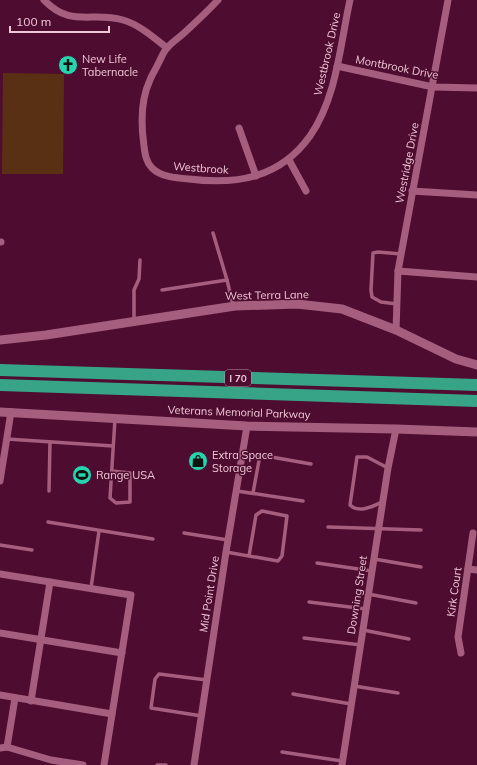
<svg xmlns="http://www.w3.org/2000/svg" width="477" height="765" viewBox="0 0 477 765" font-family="Mulish,sans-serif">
<rect width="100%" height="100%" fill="#4e0d30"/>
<!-- green -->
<path fill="#593014" d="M3,73L64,74L63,174H2Z"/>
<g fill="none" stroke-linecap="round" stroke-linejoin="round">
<!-- service -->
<g stroke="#a55e7e" stroke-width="3.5">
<path d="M213,233L227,280"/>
<path d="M162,290L227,280L233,305"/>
<path d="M397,304L381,302L372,297L371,290L373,253L378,252L401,254"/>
<path d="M134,320V290L139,279L140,260"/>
<path d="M7,439L113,446"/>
<path d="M112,471L130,473V502L116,503L110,498L115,419"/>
<path d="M49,491L50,442"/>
<path d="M237,491L303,501"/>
<path d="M253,493L260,455L311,464"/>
<path d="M382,502C373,506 359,514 350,505L357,457H367L388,468"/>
<path d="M48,522L153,539"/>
<path d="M328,527L421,530"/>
<path d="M184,533L228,540"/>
<path d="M0,545L32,550"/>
<path d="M226,552L278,561L282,556L287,516L262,511L256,515L249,556"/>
<path d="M374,559L421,567"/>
<path d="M317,563L372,571"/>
<path d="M91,588L99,531"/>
<path d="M368,594L416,603"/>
<path d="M309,602L366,609"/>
<path d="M363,630L409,639"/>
<path d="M304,638L361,645"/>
<path d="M354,686L398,693"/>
<path d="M293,694L351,704"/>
<path d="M202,716L151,708L155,679L159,674L207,680"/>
<path d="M282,752L342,761"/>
<path d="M157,765H166"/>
</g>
<!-- minor -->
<g stroke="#a55e7e" stroke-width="7">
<path d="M44,0C71,28 91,11 123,20C140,25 153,37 167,48"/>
<path d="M218,0C207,12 195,23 183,34C178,38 171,43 167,48C163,52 161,59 158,64C156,69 152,74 150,80C141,99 141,125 144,146C145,154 146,162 152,168C161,177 176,178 189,179C237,185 280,178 310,136C337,97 340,45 350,0"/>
<path d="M337,66L433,87L477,88"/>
<path d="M239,128L256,176"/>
<path d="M289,160L306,191"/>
<path d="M412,191L477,195"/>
<path d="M0,242H1"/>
<path d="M398,271L477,277"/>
<path d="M396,330L398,271L448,0"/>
<path d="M0,481L11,412"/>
<path d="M468,569L477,570"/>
<path d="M0,574L131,595L104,765"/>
<path d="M0,633L122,653"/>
<path d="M461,653L458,637L473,533"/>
<path d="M0,695L112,714"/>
<path d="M31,701L50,582"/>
<path d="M7,747L15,698"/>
<path d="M0,748L7,747L51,760L83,765"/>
<path d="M194,765L226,552L247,426"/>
<path d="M342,765L388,468L396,429"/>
</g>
<!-- tertiary -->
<g stroke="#a55e7e" stroke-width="9">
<path d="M0,340L46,335L235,306L297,304L342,309L396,330L456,359L477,365"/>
<path d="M0,412L247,426L396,429L477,432"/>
</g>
<!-- motorway -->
<g stroke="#37a488" stroke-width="12">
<path d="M0,370L477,385"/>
<path d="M0,385L477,401"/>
</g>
</g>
<!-- icons -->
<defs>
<g id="church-disc" transform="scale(1)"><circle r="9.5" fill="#26d5ae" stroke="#4e0d30"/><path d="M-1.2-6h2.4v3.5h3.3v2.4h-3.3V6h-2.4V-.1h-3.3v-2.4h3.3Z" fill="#111"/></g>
<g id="shop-disc" transform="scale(1)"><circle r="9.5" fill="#26d5ae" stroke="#4e0d30"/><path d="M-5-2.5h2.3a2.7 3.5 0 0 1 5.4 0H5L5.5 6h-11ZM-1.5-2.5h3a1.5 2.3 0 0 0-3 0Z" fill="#111"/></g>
<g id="stadium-disc" transform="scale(1)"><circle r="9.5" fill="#26d5ae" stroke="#4e0d30"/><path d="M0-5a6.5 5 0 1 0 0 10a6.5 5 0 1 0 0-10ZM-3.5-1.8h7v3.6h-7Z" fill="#111"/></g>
</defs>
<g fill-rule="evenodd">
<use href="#church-disc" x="68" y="65"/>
<use href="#shop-disc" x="198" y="461"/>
<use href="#stadium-disc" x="82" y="475"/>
</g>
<g text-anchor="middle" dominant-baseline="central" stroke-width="3" stroke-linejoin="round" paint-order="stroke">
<!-- shield labels -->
<rect fill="#4e0d30" stroke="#c090a6" stroke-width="1" x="225" y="370" width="26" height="16" rx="3"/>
<g font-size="10" font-weight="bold" fill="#f1c8d8">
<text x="238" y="378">I 70</text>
</g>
<!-- street labels -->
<g font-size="11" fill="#f1c8d8" stroke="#4e0d30">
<text transform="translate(327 54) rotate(-77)">Westbrook Drive</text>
<text transform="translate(397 67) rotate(11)">Montbrook Drive</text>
<text transform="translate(407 163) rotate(-79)">Westridge Drive</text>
<text transform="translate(201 168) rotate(4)">Westbrook</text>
<text transform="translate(267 295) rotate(-1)">West Terra Lane</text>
<text transform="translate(239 412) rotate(2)">Veterans Memorial Parkway</text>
<text transform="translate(454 592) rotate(-82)">Kirk Court</text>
<text transform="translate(209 594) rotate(-81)">Mid Point Drive</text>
<text transform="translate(357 595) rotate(-81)">Downing Street</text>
</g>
<!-- poi labels -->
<g font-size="11" fill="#f1c8d8" stroke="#4e0d30" text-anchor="start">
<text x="82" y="59">New Life<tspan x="82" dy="13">Tabernacle</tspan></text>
<text x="212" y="455">Extra Space<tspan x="212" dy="13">Storage</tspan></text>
<text x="96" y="475">Range USA</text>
</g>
</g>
<!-- scale -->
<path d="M10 26v6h99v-6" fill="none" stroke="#f1c8d8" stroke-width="2"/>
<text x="16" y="26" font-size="12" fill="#f1c8d8" stroke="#4e0d30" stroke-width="3" paint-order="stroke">100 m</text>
</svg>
